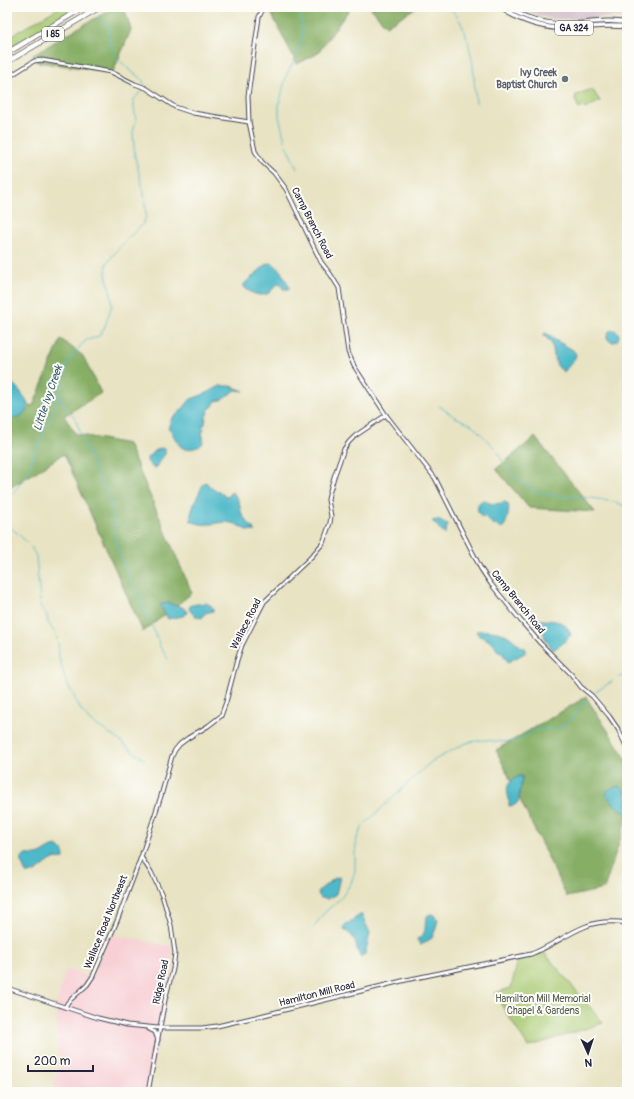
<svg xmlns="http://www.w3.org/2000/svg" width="634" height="1099" viewBox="0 0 634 1099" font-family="Pangolin,sans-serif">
<rect width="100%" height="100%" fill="#fdfcf7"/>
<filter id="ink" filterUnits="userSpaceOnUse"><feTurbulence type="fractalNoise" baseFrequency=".025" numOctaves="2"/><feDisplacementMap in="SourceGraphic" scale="8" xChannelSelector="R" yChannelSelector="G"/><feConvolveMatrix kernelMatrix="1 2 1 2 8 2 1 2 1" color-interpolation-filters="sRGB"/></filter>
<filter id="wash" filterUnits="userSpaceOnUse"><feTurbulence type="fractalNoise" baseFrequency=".012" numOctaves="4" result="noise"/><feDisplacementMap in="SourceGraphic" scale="16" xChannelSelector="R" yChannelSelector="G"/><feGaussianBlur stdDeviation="0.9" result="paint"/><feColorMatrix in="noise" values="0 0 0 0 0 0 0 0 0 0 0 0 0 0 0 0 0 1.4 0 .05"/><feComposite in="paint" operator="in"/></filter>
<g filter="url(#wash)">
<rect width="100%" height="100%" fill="#e8e3c3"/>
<!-- built -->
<path fill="#f7cfd5" d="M111,935L172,946V970L163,1023L148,1092H53L59,1060L56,1006L66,969L92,978Z"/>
<!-- industrial -->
<path fill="#d2bdc8" d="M515,7H627V19L614,17L592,19H551L525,12Z"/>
<!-- green -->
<g fill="#a9ca73" stroke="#667657">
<path d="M60,7H81L7,50V38Z"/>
<path d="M592,89L600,101L585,109L583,106L579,109L575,99L576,95Z"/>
<path d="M543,951L603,1023L528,1047L494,993L511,988L518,959L532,956Z"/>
</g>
<!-- forest -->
<g fill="#86ae65" stroke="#546850">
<path d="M115,7H124L131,30L113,72L37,62L33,55L76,29Z"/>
<path d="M268,7H351L317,54L297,64Z"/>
<path d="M370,7H417L386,26Z"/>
<path d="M61,339L83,356L101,393L64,416L76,434L128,444L192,593L143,632L64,454L10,488L7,483V399L33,406Z"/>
<path d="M535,437L595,512L529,508L496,469Z"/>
<path d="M586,697L627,760V818L604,889L567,897L496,750Z"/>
</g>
<!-- water -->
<g fill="#4db9c9" stroke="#386e82">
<path d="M268,263C276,263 280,270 284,277C286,282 289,283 289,289H283L281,285L278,284C274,286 272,291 269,293C261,298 250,293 244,287V284Z"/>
<circle cx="613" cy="336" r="6"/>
<path d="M546,333L555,340L573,350L576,354L575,358L564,372C551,363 556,354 551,343C549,340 547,338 544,336V334Z"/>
<path d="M7,380C10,382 15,385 17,388C20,390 21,393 23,396C24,397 25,397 25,398C34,409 18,423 7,416Z"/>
<path d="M220,386H231L244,391L236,390L221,400L216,401L213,406L208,410L209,413L206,416L205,424L202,426L204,429L202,433C206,445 201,447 189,449C186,449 185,450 183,448C178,446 173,434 170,429L168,428L172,418L178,414L191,399L207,393Z"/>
<path d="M161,448L165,449V454L155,468H153L147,461V458L153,452Z"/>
<path d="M205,482L207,483L214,490L219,491L226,497L229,496V494L232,492C242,501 238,507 243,516C245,519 253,529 256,531C244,533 243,525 232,523C218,520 206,529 191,521C188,513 200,492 203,484Z"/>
<path d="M484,499C490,506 497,504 505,502L508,504C510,511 507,522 503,528C496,527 489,522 485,516L482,517C478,514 476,508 479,503C481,501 483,501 484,499Z"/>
<path d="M437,520L448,524L445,533L444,534C441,530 435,524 432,521Z"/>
<path d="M168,603C175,606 185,605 187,613L183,616L168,619L160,605L162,604Z"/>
<path d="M205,603C209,604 214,606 213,611L205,613L202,618C196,617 191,614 189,608L191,605Z"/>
<path d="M533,619C547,622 565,616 571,635L562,644L553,650L546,640L542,629L535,623Z"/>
<path d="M476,631C486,630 501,631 510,637C515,641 519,646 525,649V653L508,662L503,654L497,650L493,643L485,638L479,636Z"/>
<path d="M520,776H522V780L519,797L518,802L515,805L509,806C510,791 500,785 520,776Z"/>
<path d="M619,786C629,790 627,805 627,814L613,803L612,801L606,795L608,790Z"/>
<path d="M57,846C62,849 64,852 64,858C60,859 57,858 54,859C45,862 37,876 26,873L21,862V858C28,852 29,856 36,855C44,854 48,847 57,846Z"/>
<path d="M340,877L336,894L328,899L321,898L319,896L318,891L335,878Z"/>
<path d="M432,914L436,917L438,919L436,928L432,938L421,945H420L417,939C430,932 422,926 428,915Z"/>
<path d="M360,915H362L370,933L365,954L362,956H360C357,952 357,948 356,944C354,936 349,933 343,929L344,926Z"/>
</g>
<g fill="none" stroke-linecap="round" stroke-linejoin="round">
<!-- stream -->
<g stroke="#4db9c9" stroke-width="1">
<path d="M448,7C459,16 462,24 467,38"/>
<path d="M97,16L108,26L110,45L118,59L132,72L142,79L144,84"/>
<path d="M468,41L473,64L476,103"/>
<path d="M285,141L279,116V103L281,97L286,76L292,65L302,39V28L298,7"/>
<path d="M286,145L297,169"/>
<path d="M127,239L143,224L146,216L144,193L135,157L134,148L133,132L136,120L134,108V99L143,90"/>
<path d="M59,395L63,404L75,418L81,434"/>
<path d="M439,406L455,417L472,425L495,448"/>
<path d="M83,440L98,476L109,496L114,523L115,537L121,557L127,572L143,603L144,608L158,640L160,647L168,659"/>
<path d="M498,452C501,461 509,470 516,477C521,481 527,487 533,490C548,497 566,496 582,497C585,497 588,498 591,498C603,500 616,502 627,507"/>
<path d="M7,502L12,494L16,489L26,476L34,454L43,435L45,426L51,417L63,383L67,364L73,355L82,344L87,340L94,338L99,336L105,327L112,304L111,294L106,274L107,263L118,249L125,242"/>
<path d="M7,524L28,543"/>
<path d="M31,547L36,556L40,601"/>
<path d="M40,604L41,609L47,615L48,623L56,634L57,640"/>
<path d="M58,643L59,658L66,681L81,710L90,721L115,737L136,754L145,760"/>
<path d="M618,678L622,676H627"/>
<path d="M596,692L603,687L613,681"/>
<path d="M366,823L424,768L431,762L460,746L469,742L484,740L504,742L513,741L523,737L535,730L542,729L555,728L562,726L575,715L578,708L588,700"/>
<path d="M314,927L323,914L342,897L351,883L355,871V853L357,838L363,826"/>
</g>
</g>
</g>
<g filter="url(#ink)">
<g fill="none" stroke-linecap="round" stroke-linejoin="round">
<!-- tertiary casing -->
<g stroke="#403f4f" stroke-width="5">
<g id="tertiary">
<path d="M264,7L259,17L253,59L248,96L249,122L255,151L262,162L274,173L286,189L321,262L331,275L339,288L348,352L354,366L386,415L435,478L481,569L491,584L521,621L540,643L571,674L581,687L592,696L609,716L618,729L627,748"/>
<path d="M7,78L34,61L42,60L111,72L135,84L146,88L175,107L193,113L249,122"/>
<path d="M141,857L151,872L162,895L171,925L175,953L173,969L165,1000L148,1092"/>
<path d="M65,1007L68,1002L87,985L93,976L117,921L141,857L161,796L172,756L175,750L180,744L188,738L208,726L221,716L226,702L237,660L242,645L264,602L311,557L323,543L330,523L331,516L328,500L329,494L334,477L344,449L349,442L355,436L386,415"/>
</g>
</g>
<!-- secondary casing -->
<g stroke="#403f4f" stroke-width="5">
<g id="secondary">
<path d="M7,988L98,1018L127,1025L158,1028H202L217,1026L256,1017L406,980L531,954C550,947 565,935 584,927C598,921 613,921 627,923"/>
<path d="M149,1029L155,1032L158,1040"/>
</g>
</g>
<!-- primary casing -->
<g stroke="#403f4f" stroke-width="5.5">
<g id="primary">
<path d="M500,7C521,23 548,30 575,28C593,27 609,24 627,27"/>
<path d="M507,7C526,19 549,25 572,24C591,23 608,19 627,23"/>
</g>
</g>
<!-- motorway casing -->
<g stroke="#403f4f" stroke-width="6">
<g id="motorway">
<path d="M7,53L84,7"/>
<path d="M7,62L100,7"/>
</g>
</g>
<!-- tertiary -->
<use href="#tertiary" stroke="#fff" stroke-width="3"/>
<!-- secondary -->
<use href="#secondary" stroke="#fff" stroke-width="3"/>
<!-- primary -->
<use href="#primary" stroke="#fff" stroke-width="3.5"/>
<!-- motorway -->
<use href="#motorway" stroke="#fff" stroke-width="4.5"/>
</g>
</g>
<!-- markers -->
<circle fill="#6b7280" stroke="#fdfcf7" stroke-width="1.5" cx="565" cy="79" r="4"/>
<g text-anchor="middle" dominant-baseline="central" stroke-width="4" stroke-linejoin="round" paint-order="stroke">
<!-- shield labels -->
<g fill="#fdfcf7" stroke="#646373" stroke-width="1">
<rect x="555" y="21" width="38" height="14" rx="3"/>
<rect x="42" y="27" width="22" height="14" rx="3"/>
</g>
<g font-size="9" font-weight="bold" fill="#22223b">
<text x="574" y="28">GA 324</text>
<text x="53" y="34">I 85</text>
</g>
<!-- worship labels -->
<g font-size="10" font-weight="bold" fill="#5b616d" stroke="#fdfcf7" text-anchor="end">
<text x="557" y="73">Ivy Creek<tspan x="557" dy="12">Baptist Church</tspan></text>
</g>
<!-- street labels -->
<g font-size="10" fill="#22223b" stroke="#fdfcf7">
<text transform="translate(312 223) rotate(63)">Camp Branch Road</text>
<text transform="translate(518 602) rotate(51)">Camp Branch Road</text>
<text transform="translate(246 624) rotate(-63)">Wallace Road</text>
<text transform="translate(106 922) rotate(-68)">Wallace Road Northeast</text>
<text transform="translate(161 982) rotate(-78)">Ridge Road</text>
<text transform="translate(317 994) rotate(-14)">Hamilton Mill Road</text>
</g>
<!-- park labels -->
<g font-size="10" fill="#515d4f" stroke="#fdfcf7">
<text x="543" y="999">Hamilton Mill Memorial<tspan x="543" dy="12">Chapel &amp; Gardens</tspan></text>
</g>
<!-- water labels -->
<g font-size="11" font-style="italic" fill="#335e74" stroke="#fdfcf7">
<text transform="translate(48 398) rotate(-71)">Little Ivy Creek</text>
</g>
</g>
<!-- margin -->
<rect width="634" height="1099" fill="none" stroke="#fdfcf7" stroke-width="24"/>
<!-- north arrow -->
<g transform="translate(588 1053) rotate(177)" stroke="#fdfcf7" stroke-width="3" paint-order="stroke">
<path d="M0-3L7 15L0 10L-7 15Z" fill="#22223b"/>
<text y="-6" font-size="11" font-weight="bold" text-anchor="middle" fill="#22223b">N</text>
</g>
<!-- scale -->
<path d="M28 1065v6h65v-6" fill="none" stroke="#22223b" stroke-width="2"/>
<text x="34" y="1065" font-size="12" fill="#22223b" stroke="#fdfcf7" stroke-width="3" paint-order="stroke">200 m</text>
</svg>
